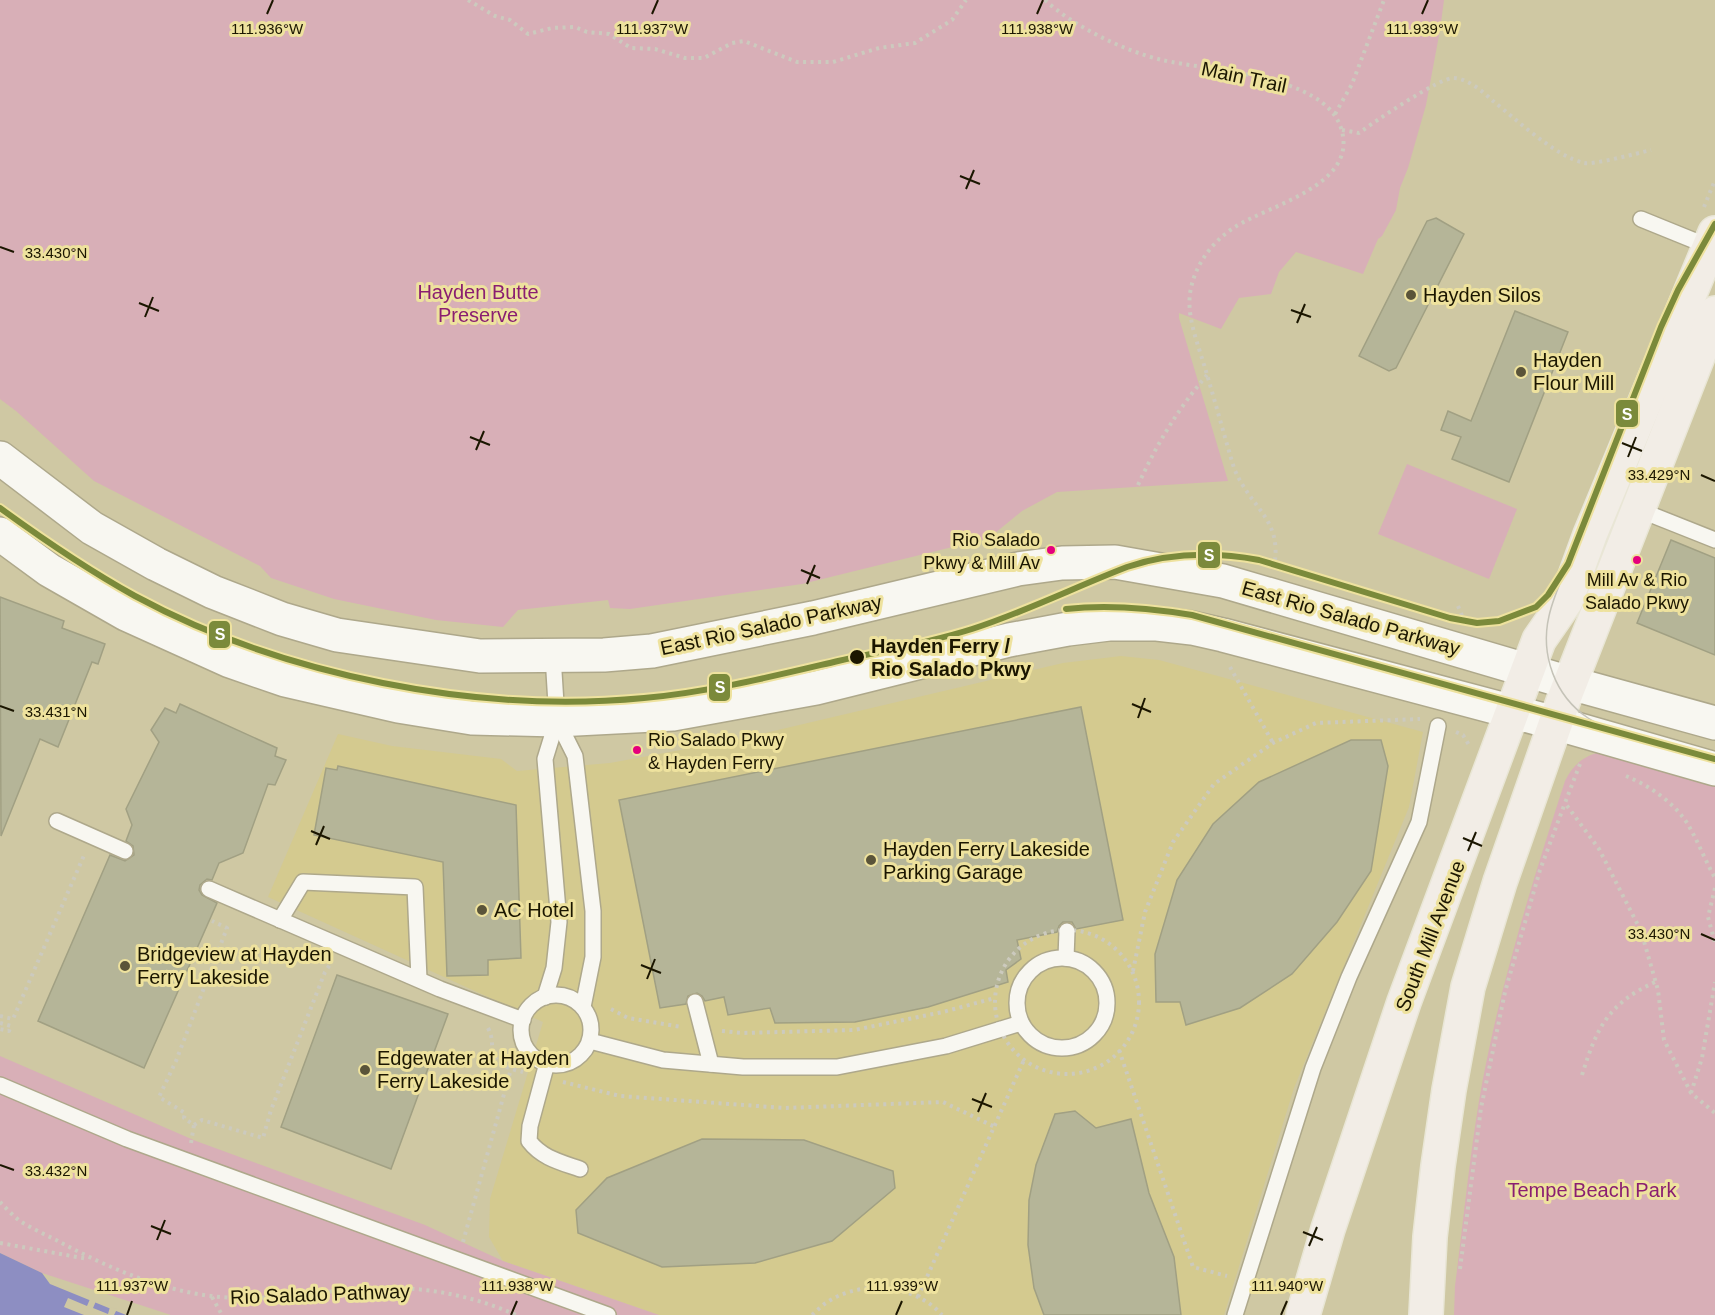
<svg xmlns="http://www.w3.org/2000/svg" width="1715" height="1315" viewBox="0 0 1715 1315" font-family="Helvetica,sans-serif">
<rect width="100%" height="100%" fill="#cfc8a3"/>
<!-- built -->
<path fill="#d4ca8f" d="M1121,656L1159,660L1423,732L1409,807L1294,1088L1224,1315H659L503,1261L489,1237L490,1199L543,1022L268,897L338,734L392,746L501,759L517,771L610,763L735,740L1063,663Z"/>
<!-- green -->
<g fill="#d8afb7">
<path d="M0,0H1444L1440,30L1426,105L1408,168L1400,188L1396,210L1382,236L1378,239L1363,274L1296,252L1279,272L1271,294L1239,298L1221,329L1179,313V318L1228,481L1057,492L1022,511L989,538L802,584L630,609L610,608L608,600L518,610L503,627L436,620L334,599L271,578L260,566L94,481L16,411L0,399Z"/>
<path d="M1407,464L1517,509L1489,579L1378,534Z"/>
<path d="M1603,751L1715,780V1315H1454L1455,1286C1463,1224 1469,1162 1479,1101C1498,991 1531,886 1565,781C1574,763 1584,756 1603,751Z"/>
<path d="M0,1056L196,1141L425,1225L503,1261L659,1315H171L42,1273L0,1253Z"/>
</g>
<!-- water -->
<path fill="#8d8ec2" d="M0,1253L42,1273L50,1284L126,1315H0Z"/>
<!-- pier -->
<path fill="#cfc8a3" d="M68,1298L87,1306L90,1299L96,1301L93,1308L108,1314L110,1307L117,1309L114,1315H84L64,1307Z"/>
<!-- building -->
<g fill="#b5b598" stroke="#a1a083" stroke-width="1.5">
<path d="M1436,218L1464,234L1396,368L1389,371L1359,356L1427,221Z"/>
<path d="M1515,311L1568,332L1509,482L1452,459L1461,437L1441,430L1448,411L1471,421Z"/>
<path d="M1671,540L1715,558V655L1637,623Z"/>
<path d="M0,597L64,621L62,628L105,644L98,664L92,662L58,747L40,739L1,836Z"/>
<path d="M180,704L277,748L275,756L286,760L275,785L268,784L243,853L219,863L212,880L207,879L200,885L199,890L202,895L217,903L144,1068L38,1021L110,855L125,861L134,855L133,846L126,841L132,825L126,809L159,742L151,730L165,708L176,713Z"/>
<path d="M1081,707L1123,920L1076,929L1072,922H1063L1059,926L1057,932L1017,940L1021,959L1006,970L1008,982L928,1007L855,1022L775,1023L770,1008L728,1015L724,997L705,1001L702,996L697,993L688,996L686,1004L660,1008L619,800Z"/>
<path d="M1351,740H1381L1388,766L1371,871L1337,922L1292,974L1240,1008L1186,1025L1180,1002H1156L1155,954L1177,880L1213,824L1259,782Z"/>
<path d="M338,766L516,805L521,958L488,960V975L447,976L443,862L314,835L326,768L337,770Z"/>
<path d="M337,975L448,1014L391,1169L281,1127Z"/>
<path d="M1075,1111L1096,1128L1131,1119L1149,1193L1174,1257L1181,1315H1044L1034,1288L1028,1245L1029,1200L1036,1165L1055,1114Z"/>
<path d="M702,1139L804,1140L893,1171L895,1188L832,1241L755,1263L662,1267L578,1233L576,1210L607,1178Z"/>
</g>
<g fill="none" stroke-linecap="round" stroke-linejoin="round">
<!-- lane casing -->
<g stroke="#aea88b" stroke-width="18">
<g id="lane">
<path d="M1641,219L1710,247"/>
<path d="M1637,509L1715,540"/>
<path d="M557,720L575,756L593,911V957L583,1007"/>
<path d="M57,821L125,851"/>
<path d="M209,889L440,989L523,1020"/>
<path d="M280,920L303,882L415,887L419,979"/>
<circle cx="1062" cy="1003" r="45"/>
<path d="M1066,958L1067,931"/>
<circle cx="556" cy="1030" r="35"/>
<path d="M545,997L554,968L559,922L545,759L557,720L553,656"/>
<path d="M695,1002L711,1064"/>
<path d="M590,1041L663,1060L743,1067H837L946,1046L1021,1023"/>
<path d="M547,1063L530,1126L529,1141C542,1158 560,1162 580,1169"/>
<path d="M0,1085L127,1139L608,1315"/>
<path d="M1235,1315L1313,1068L1349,977L1419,822L1438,726"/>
</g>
</g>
<!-- secondary casing -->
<g stroke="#aea88b" stroke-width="36">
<g id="secondary">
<path d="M0,458L92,528L156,564L213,592L282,619L337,635L480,656L604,655L652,651L813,618L1018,569L1062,563L1115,562L1223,581L1570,683L1715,723"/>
<path d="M0,534L49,570L126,614L230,661L285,680L398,706L472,718L557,720L673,714L816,688L1009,640L1068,629L1109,624H1157L1192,628L1223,635L1555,723L1715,769"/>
</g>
</g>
<!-- primary casing -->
<g stroke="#e9e6d6" stroke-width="36">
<g id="primary">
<path d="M1303,1315L1328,1229L1404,1002L1539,640L1566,601L1590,535L1715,233"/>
<path d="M1426,1315L1430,1237L1438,1166L1449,1090L1468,987L1500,882L1565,696L1715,313"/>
</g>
</g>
<!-- path -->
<g stroke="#cccabe" stroke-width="4" stroke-dasharray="3 4.5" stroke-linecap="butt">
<path d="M468,0L495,16L510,20L528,34L552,28L575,27L587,32L609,34L631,48L655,49L685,58H704L732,43L744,41L797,62H833L879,48L915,43L952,20L966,0"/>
<path d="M1045,0C1073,26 1124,51 1162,60C1209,71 1324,74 1341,128C1360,185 1269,205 1235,227C1214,240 1196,263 1191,288C1185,314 1198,344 1205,368C1215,401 1224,435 1234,468C1251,510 1283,518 1274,567"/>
<path d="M1335,114L1352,84L1384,0"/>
<path d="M1342,130L1359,133C1374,122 1440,77 1454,78C1469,79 1483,92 1493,101C1517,120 1555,156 1584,163C1594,165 1638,153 1651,150"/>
<path d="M1704,207L1715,180"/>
<path d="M1138,485C1157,444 1177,410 1207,375"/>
<path d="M1458,606L1465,623"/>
<path d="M1230,667L1273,743"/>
<path d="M1456,732L1463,735L1469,745"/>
<path d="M1580,764L1565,803L1599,849L1641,931L1658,990L1664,1040L1691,1093L1715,1113"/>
<path d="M1626,776C1650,786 1677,804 1690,828C1699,844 1706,862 1715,878"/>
<path d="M1715,888L1708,917L1715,943"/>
<circle cx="1067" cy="1002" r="72"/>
<path d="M1133,971L1145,912L1173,842L1214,784L1273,743L1316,723L1420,719"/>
<path d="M611,1009L628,1018L682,1027"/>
<path d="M0,1016L13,1019L85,853"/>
<path d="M0,1023L11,1026L9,1031L0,1029"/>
<path d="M488,1028C493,1038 491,1041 493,1051C496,1066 511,1069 523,1072"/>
<path d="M722,1031L742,1033L854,1030L943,1012L995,998"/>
<path d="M1119,1050L1193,1267L1227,1276"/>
<path d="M1582,1075C1597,1027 1608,1004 1655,982"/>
<path d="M563,1082L620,1096L785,1108L943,1102L995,1127"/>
<path d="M1691,1093L1702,1058L1715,982"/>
<path d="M194,1125L202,1120L263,1138L271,1110L325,972L331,963"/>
<path d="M191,1143L194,1125L184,1118L185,1113L159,1097L176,1061L227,928L212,921"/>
<path d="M0,1202C6,1208 13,1216 20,1221C31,1228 44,1234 56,1240C114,1271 179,1299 246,1298C289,1298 331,1290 373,1288C422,1286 472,1295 516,1315"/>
<path d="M463,1242L511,1069"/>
<path d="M0,1243L88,1259"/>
<path d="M1460,1269L1481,1108L1505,992L1540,870L1565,803"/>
<path d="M212,1297L222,1315"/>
<path d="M918,1297L1024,1060"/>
<path d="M812,1315C817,1311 821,1306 826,1303C860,1279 915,1284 942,1315"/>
</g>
<!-- lane -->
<use href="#lane" stroke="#f8f7f1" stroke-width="15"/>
<!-- secondary -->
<use href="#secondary" stroke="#f8f7f1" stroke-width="33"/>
<!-- primary -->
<use href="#primary" stroke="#f2ede6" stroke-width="33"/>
<!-- tram -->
<path stroke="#c5c3b8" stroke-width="1.5" d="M1568,564C1561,581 1553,598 1549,616C1540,655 1555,696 1588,718C1600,726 1614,730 1627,735"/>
<!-- tram-1 casing -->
<g stroke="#eee29e" stroke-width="10">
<g id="tram-1">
<path d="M0,508C44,540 88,570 135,596C283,676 478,714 644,698C710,692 774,676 838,661C883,651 928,643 972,629C1025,612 1075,587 1127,567C1169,553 1215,552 1259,560L1450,618L1477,623L1499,621L1536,607L1548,595L1568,564L1661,327L1678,290L1715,224"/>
<path d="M1066,609C1109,604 1150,608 1192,615L1715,759"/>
</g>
</g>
<!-- tram-1 -->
<use href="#tram-1" stroke="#7b8a3b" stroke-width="6"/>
</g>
<!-- ticks -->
<path fill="none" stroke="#1b1600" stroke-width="2" d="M267,14L273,0M652,14L658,0M1037,14L1043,0M1422,14L1428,0M960,176L980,184M966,189L974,170M0,247L14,252M139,303L159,311M1291,310L1311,317M145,317L153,297M1297,323L1305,304M470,437L490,445M1622,443L1642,451M476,450L484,431M1628,457L1636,437M1701,475L1715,481M801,570L820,578M807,584L815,565M1132,704L1151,712M0,706L14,711M1138,718L1145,698M311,831L330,839M1463,838L1482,846M316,845L324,826M1468,851L1476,832M1701,934L1715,940M641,965L661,973M647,979L655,959M972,1099L992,1107M978,1112L986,1093M0,1165L14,1170M151,1226L171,1234M1303,1232L1323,1240M157,1240L165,1220M1309,1246L1317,1227M127,1315L132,1301M511,1315L517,1301M896,1315L902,1301M1281,1315L1287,1301"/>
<!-- markers -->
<g fill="#5a5439" stroke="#eee29e" stroke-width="2">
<circle cx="1411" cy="295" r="6"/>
<circle cx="1521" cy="372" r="6"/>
<circle cx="871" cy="860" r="6"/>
<circle cx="482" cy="910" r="6"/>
<circle cx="125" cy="966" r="6"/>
<circle cx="365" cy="1070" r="6"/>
</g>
<g fill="#e5007d" stroke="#eee29e" stroke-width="2">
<circle cx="1051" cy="550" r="5"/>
<circle cx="1637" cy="560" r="5"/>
<circle cx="637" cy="750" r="5"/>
</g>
<circle fill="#1b1600" stroke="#eee29e" stroke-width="2" cx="857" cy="657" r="8"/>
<g text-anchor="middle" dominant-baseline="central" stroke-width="6" stroke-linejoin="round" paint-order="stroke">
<!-- bus labels -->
<g font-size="18" fill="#1b1600" stroke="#eee29e" text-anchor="end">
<text x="1040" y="540">Rio Salado<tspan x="1040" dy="23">Pkwy &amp; Mill Av</tspan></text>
<text x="1637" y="580" text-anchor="middle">Mill Av &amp; Rio<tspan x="1637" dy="23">Salado Pkwy</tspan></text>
<text x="648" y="740" text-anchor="start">Rio Salado Pkwy<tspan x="648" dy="23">&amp; Hayden Ferry</tspan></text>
</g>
<!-- street labels -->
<g font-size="20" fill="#1b1600" stroke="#eee29e">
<text transform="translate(1244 77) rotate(12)">Main Trail</text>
<text transform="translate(1351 618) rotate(16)">East Rio Salado Parkway</text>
<text transform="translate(771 625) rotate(-12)">East Rio Salado Parkway</text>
<text transform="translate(1430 936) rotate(-69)">South Mill Avenue</text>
<text transform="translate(320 1294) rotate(-2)">Rio Salado Pathway</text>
</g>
<!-- park labels -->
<g font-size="20" fill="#8a1e71" stroke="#eee29e">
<text x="478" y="292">Hayden Butte<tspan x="478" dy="23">Preserve</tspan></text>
<text x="1592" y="1190">Tempe Beach Park</text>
</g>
<!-- poi labels -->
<g font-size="20" fill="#1b1600" stroke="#eee29e" text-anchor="start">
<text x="1423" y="295">Hayden Silos</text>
<text x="1533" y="360">Hayden<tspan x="1533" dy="23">Flour Mill</tspan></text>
<text x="883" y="849">Hayden Ferry Lakeside<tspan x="883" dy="23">Parking Garage</tspan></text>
<text x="494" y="910">AC Hotel</text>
<text x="137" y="954">Bridgeview at Hayden<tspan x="137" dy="23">Ferry Lakeside</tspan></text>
<text x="377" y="1058">Edgewater at Hayden<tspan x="377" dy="23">Ferry Lakeside</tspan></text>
</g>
<!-- stop labels -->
<g font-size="20" font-weight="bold" fill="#1b1600" stroke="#eee29e" text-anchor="start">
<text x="871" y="646">Hayden Ferry /<tspan x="871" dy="23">Rio Salado Pkwy</tspan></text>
</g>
</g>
<g font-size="15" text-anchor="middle" fill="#1b1600" stroke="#eee29e" stroke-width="6" stroke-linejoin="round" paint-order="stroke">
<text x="267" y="34">111.936°W</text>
<text x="652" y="34">111.937°W</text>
<text x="1037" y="34">111.938°W</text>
<text x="1422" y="34">111.939°W</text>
<text x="56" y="258">33.430°N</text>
<text x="1659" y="480">33.429°N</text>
<text x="56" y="717">33.431°N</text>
<text x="1659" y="939">33.430°N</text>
<text x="56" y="1176">33.432°N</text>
<text x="132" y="1291">111.937°W</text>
<text x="517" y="1291">111.938°W</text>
<text x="902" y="1291">111.939°W</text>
<text x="1287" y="1291">111.940°W</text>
</g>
<g stroke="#eee29e" stroke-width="2">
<rect x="1615" y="399" width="24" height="29" rx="6" fill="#7b8a3b"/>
<rect x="1197" y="541" width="24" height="28" rx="6" fill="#7b8a3b"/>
<rect x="208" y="620" width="23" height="29" rx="6" fill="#7b8a3b"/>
<rect x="708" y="673" width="23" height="29" rx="6" fill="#7b8a3b"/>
</g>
<g font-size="16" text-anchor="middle" font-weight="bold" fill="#fff">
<text x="1627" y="420">S</text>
<text x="1209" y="561">S</text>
<text x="220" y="640">S</text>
<text x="720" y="693">S</text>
</g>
</svg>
